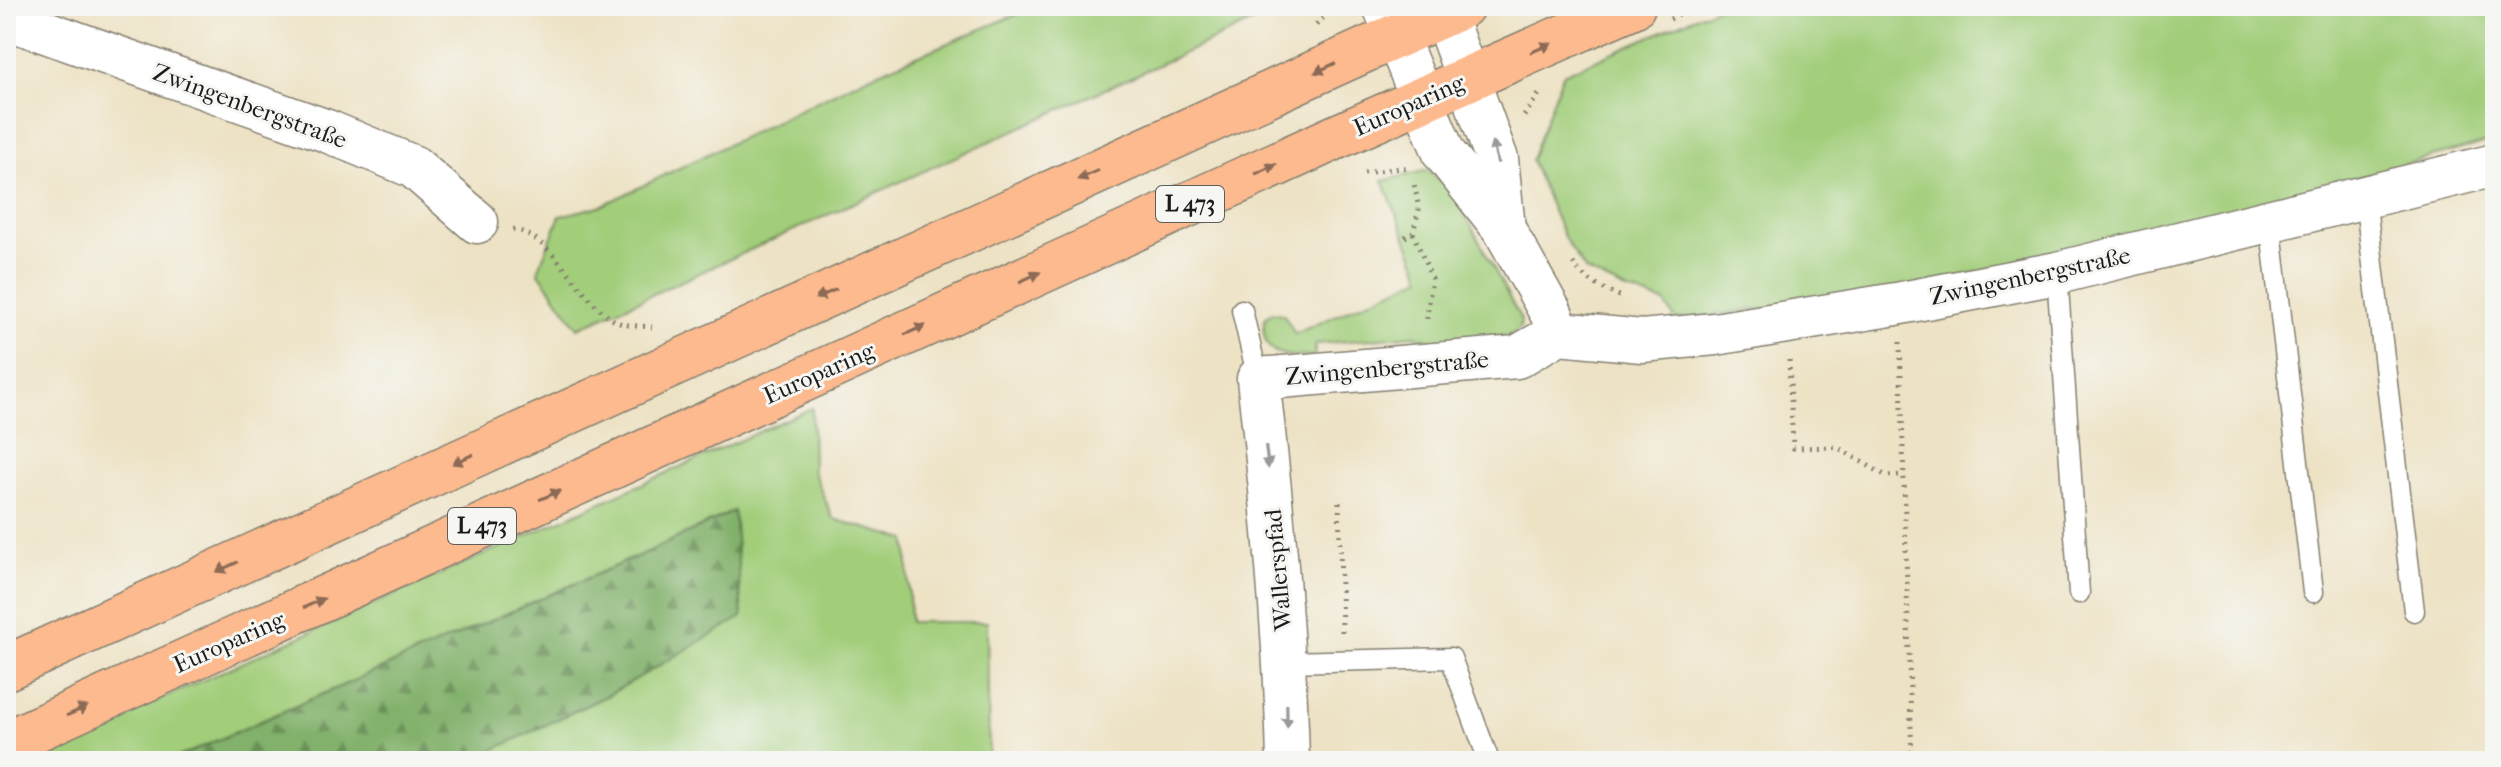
<svg xmlns="http://www.w3.org/2000/svg" width="2501" height="767" viewBox="0 0 2501 767" font-family="'IM FELL French Canon',serif">
<defs>
<pattern id="forest-firs" width="22" height="20" patternUnits="userSpaceOnUse" patternTransform="scale(2)"><rect width="22" height="20" fill="#81b16a"/><path d="M5 1l3.5 6h-7zM16 11l3.5 6h-7z" fill="#698f56"/></pattern>
</defs>
<rect width="100%" height="100%" fill="#f6f6f2"/>
<filter id="ink" filterUnits="userSpaceOnUse"><feTurbulence type="fractalNoise" baseFrequency=".0125" numOctaves="2"/><feDisplacementMap in="SourceGraphic" scale="16" xChannelSelector="R" yChannelSelector="G"/><feConvolveMatrix kernelMatrix="1 2 1 2 8 2 1 2 1" color-interpolation-filters="sRGB"/></filter>
<filter id="wash" filterUnits="userSpaceOnUse"><feTurbulence type="fractalNoise" baseFrequency=".006" numOctaves="4" result="noise"/><feDisplacementMap in="SourceGraphic" scale="32" xChannelSelector="R" yChannelSelector="G"/><feGaussianBlur stdDeviation="1.8" result="paint"/><feColorMatrix in="noise" values="0 0 0 0 0 0 0 0 0 0 0 0 0 0 0 0 0 1.4 0 .05"/><feComposite in="paint" operator="in"/></filter>
<g filter="url(#wash)">
<rect width="100%" height="100%" fill="#ede2c4"/>
<!-- green -->
<g fill="#a2ce7a" stroke="#5f754b" stroke-width="2">
<path d="M1037,6H1288L578,328L538,271L560,216L603,205L869,76Z"/>
<path d="M1721,6H2495V140L2116,243L1871,295L1676,320L1664,302L1624,289L1586,271L1565,239L1531,160L1563,74Z"/>
<path d="M1428,170L1455,195L1521,320L1520,328L1511,335L1438,343L1414,335L1316,344L1314,356C1285,358 1258,356 1265,318L1273,312L1284,315L1295,334L1422,277L1383,181Z"/>
<path d="M812,408L813,471L833,519L907,540L910,622H987L989,761H470L610,694L741,617L733,511L652,550L170,761H22Z"/>
</g>
<!-- forest -->
<path fill="url(#forest-firs)" stroke="#4e6643" stroke-width="2" d="M734,511L742,617L610,694L470,761H170L652,550Z"/>
</g>
<g filter="url(#ink)">
<g fill="none" stroke-linecap="round" stroke-linejoin="round">
<!-- lane casing -->
<g stroke="#847f70" stroke-width="23">
<g id="lane">
<path d="M2365,197L2414,611"/>
<path d="M2270,221L2313,592"/>
<path d="M2057,273L2079,593"/>
<path d="M1242,310L1258,379"/>
<path d="M1286,662L1451,658L1489,761"/>
</g>
</g>
<!-- street casing -->
<g stroke="#847f70" stroke-width="45">
<g id="street">
<path d="M1384,6L1444,153L1504,229L1551,313L1559,333"/>
<path d="M1441,6L1497,159L1504,229"/>
<path d="M6,18L327,131L414,167L477,222"/>
<path d="M1288,761C1285,633 1273,507 1258,379L1517,357L1559,333L1642,341L1715,334L1896,304L2057,273L2495,165"/>
</g>
</g>
<!-- primary casing -->
<g stroke="#847f70" stroke-width="47">
<g id="primary">
<path d="M6,668L1462,6"/>
<path d="M6,743L1332,139L1633,6"/>
</g>
</g>
<!-- path -->
<g stroke="#847f70" stroke-width="5" stroke-dasharray="2 6" stroke-linecap="butt">
<path d="M1670,19L1698,6"/>
<path d="M1316,25L1335,6"/>
<path d="M1524,116L1539,94"/>
<path d="M1364,173L1409,167"/>
<path d="M513,229C553,236 579,299 615,321C624,326 641,326 652,327"/>
<path d="M1413,233L1432,279L1426,324"/>
<path d="M1405,237L1413,233L1419,209L1414,183"/>
<path d="M1573,263C1584,281 1603,289 1622,297"/>
<path d="M1900,342L1912,761"/>
<path d="M1789,360L1793,448L1837,447L1886,476L1905,475"/>
<path d="M1339,502L1342,632"/>
</g>
<!-- lane -->
<use href="#lane" stroke="#fff" stroke-width="20"/>
<!-- street -->
<use href="#street" stroke="#fff" stroke-width="42"/>
<!-- primary -->
<use href="#primary" stroke="#fcba8e" stroke-width="44"/>
</g>
<!-- one-way arrows -->
<defs><path id="oneway-solid" d="M-6-.8H1V-3.2L6.5 0L1 3.2V.8H-6Z" transform="scale(2)"/></defs>
<g fill="#8c6b55">
<use href="#oneway-solid" transform="translate(1541 48) rotate(-24)"/>
<use href="#oneway-solid" transform="translate(1325 68) rotate(155)"/>
<use href="#oneway-solid" transform="translate(1266 169) rotate(-25)"/>
<use href="#oneway-solid" transform="translate(1088 175) rotate(156)"/>
<use href="#oneway-solid" transform="translate(1030 277) rotate(-25)"/>
<use href="#oneway-solid" transform="translate(826 294) rotate(156)"/>
<use href="#oneway-solid" transform="translate(915 330) rotate(-24)"/>
<use href="#oneway-solid" transform="translate(463 459) rotate(155)"/>
<use href="#oneway-solid" transform="translate(550 495) rotate(-24)"/>
<use href="#oneway-solid" transform="translate(227 567) rotate(155)"/>
<use href="#oneway-solid" transform="translate(314 603) rotate(-24)"/>
<use href="#oneway-solid" transform="translate(77 711) rotate(-24)"/>
</g>
<g fill="#999">
<use href="#oneway-solid" transform="translate(1495 152) rotate(-104)"/>
<use href="#oneway-solid" transform="translate(1267 457) rotate(83)"/>
<use href="#oneway-solid" transform="translate(1287 716) rotate(89)"/>
</g>
</g>
<g text-anchor="middle" dominant-baseline="central" stroke-width="6" stroke-linejoin="round" paint-order="stroke">
<!-- shield labels -->
<g fill="#f6f6f2" stroke="#5d5d5c" stroke-width="2">
<rect x="1156" y="186" width="68" height="36" rx="6"/>
<rect x="448" y="508" width="68" height="36" rx="6"/>
</g>
<g font-size="22" font-weight="bold" fill="#1c1c1c">
<text x="1190" y="204">L 473</text>
<text x="482" y="526">L 473</text>
</g>
<!-- street labels -->
<g font-size="24" fill="#1c1c1c" stroke="#f6f6f2">
<text transform="translate(1409 105) rotate(-24)">Europaring</text>
<text transform="translate(250 106) rotate(20)">Zwingenbergstraße</text>
<text transform="translate(2030 276) rotate(-12)">Zwingenbergstraße</text>
<text transform="translate(1387 368) rotate(-5)">Zwingenbergstraße</text>
<text transform="translate(819 373) rotate(-24)">Europaring</text>
<text transform="translate(1278 570) rotate(-95)">Wallerspfad</text>
<text transform="translate(229 642) rotate(-24)">Europaring</text>
</g>
</g>
<!-- margin -->
<rect width="2501" height="767" fill="none" stroke="#f6f6f2" stroke-width="32"/>
</svg>
